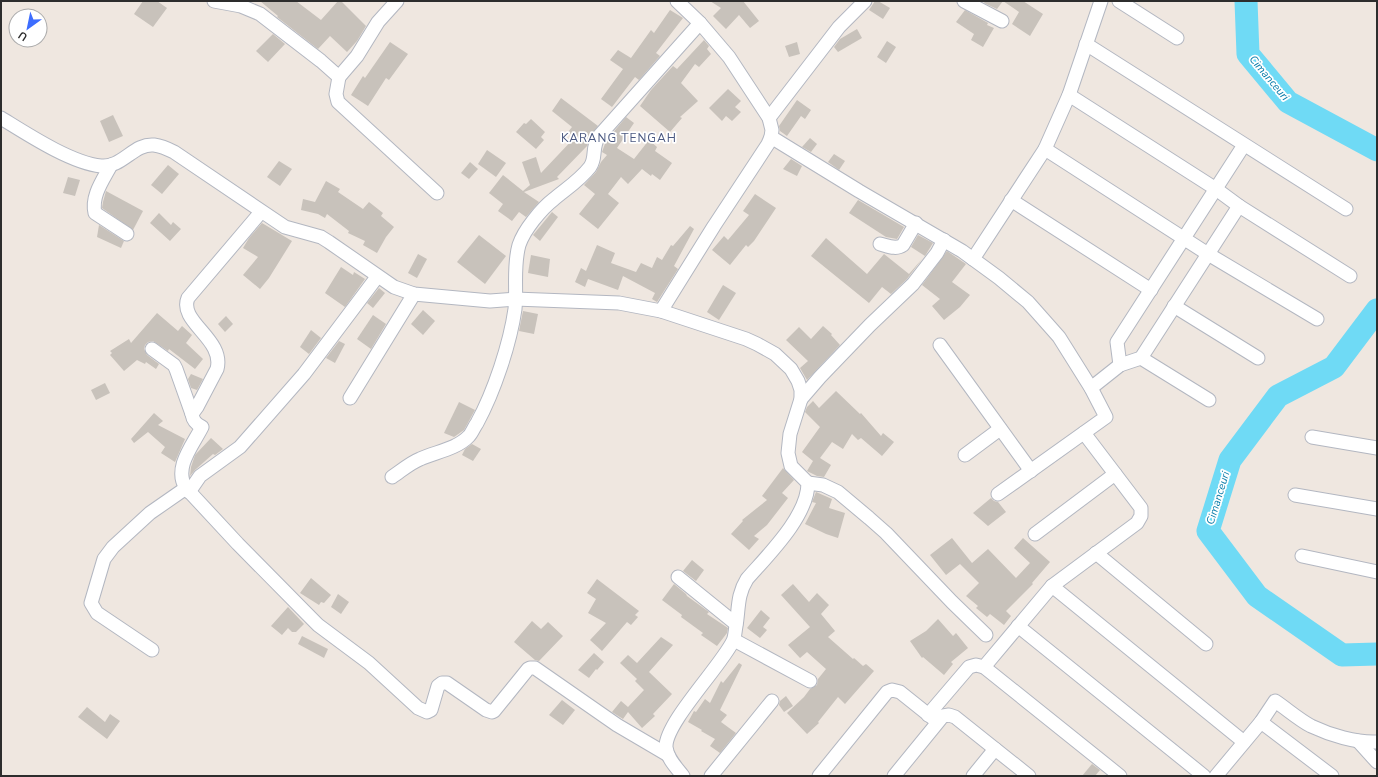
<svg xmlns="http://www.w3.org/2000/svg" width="1378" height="777" viewBox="0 0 1378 777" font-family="'Nunito Sans',sans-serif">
<rect width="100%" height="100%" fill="#efe7e0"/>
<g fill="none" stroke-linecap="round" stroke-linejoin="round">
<!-- river -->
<g stroke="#6fdaf5" stroke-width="23">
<path d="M1246,1L1248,54L1288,102L1377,150"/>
<path d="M1377,310L1334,367L1278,396L1230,460L1208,531L1257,596L1342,655L1377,654"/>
</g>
</g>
<!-- building -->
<g fill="#c8c2bb">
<path d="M143,1H157L167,8L153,27L134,14Z"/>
<path d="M260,1H296L321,20L338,1H341L366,26L357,41L347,52L330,36L318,49L277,17L278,16Z"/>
<path d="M710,1H743L759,21L750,28L739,15L726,29L713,16L721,8Z"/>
<path d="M875,1H878L890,8L883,19L869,10Z"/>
<path d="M985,1H1023L1043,14L1030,36L1012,24L1019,12L1003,1L997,9L984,3Z"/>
<path d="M670,10L683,18L656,53L660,56L639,80L635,77L612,107L601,99L623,69L610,60L618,50L631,58L651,30L654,33Z"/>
<path d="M965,10L988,23L987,25L994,28L983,47L971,40L974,34L956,22Z"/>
<path d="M857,29L862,38L838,52L834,47L840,39Z"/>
<path d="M273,34L285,44L268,62L256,51Z"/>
<path d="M704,40L709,46L707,49L711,54L699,67L695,64L681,83L698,101L680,117L682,118L670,132L640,106L651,90L673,66L677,69Z"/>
<path d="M887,41L896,47L886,63L877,57Z"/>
<path d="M390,42L408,54L389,80L386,78L368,106L351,95L363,76L365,78Z"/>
<path d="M797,42L800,54L789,57L785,46Z"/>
<path d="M728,89L741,101L735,107L741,112L732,121L726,116L722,121L709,108Z"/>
<path d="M561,98L598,126L590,137L587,146L557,177L559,179L524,192L539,202L526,217L519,212L512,221L498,211L503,204L489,193L503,175L523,191L530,185L522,162L536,157L541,173L575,137L568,132L572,127L552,111Z"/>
<path d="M797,100L811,110L805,119L801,116L787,136L780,131L779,126Z"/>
<path d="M113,115L123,136L109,142L100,121Z"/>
<path d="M626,117L634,123L617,148L634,159L649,140L657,147L655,151L672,163L660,180L652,174L651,176L642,169L628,184L621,177L608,194L619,203L598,229L579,214L595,194L584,185L596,172L601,162L607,155L602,152L606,141Z"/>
<path d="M531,119L545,132L541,137L544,140L536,149L516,132L524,123L526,124Z"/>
<path d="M810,138L817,144L811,152L802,147Z"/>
<path d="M487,150L506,163L496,177L478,164Z"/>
<path d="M834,154L845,161L839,170L828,162Z"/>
<path d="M791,159L802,166L797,176L783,169Z"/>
<path d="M279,161L292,169L280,186L267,177Z"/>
<path d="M470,162L478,169L469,179L461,173Z"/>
<path d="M168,165L179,174L162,194L151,185Z"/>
<path d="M68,177L80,180L75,196L63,193Z"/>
<path d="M326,181L340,189L338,192L363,209L369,202L383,213L381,216L394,227L386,237L377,253L363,245L365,241L348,233L349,231L327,214L325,218L318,214L301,210L303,199L315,202Z"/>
<path d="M106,191L143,211L133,230L102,208L103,202Z"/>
<path d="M755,194L776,208L754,241L748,247L746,245L730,265L712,250L724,236L728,240L749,215L743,211Z"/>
<path d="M858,200L904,227L897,239L886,237L849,213Z"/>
<path d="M552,212L558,217L540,241L533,235Z"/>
<path d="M159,213L171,225L173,222L181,229L170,241L150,223Z"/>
<path d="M262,223L292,241L269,278L260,289L243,275L258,257L243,248L249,238Z"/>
<path d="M99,225L124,241L121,248L97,237Z"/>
<path d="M690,226L694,229L674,266L678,269L657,302L652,299L655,293L623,276L618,290L588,279L585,287L575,282L581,268L586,271L597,245L615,253L611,263L636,272L641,263L652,268L657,257L662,260L671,245L673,246Z"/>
<path d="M479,235L506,256L485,284L457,262Z"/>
<path d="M918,235L933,243L925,256L911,247Z"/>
<path d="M826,238L867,274L884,254L909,274L922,259L907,279L891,294L882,287L869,303L811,256Z"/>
<path d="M947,251L966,264L952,282L970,295L960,307L944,320L932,306L940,299L922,285Z"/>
<path d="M418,254L427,259L417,278L408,273Z"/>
<path d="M531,255L550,259L548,277L528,273Z"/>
<path d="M341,267L353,275L354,272L365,279L345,307L325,293Z"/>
<path d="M723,285L736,293L719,320L707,312Z"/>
<path d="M379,288L385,293L373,308L367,303Z"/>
<path d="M423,310L435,321L423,335L411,324Z"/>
<path d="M523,311L538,314L534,334L519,331Z"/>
<path d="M157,313L178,331L182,326L192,335L186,343L203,359L195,369L169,349L168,351L153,341L148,342L145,345L144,349L147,355L159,364L156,369L146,362L145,364L137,360L124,371L110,355L112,353L110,351L129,339L131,343Z"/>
<path d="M373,315L386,324L371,349L357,339Z"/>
<path d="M226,316L233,324L225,332L218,324Z"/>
<path d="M823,326L832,334L831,335L840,345L807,380L800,368L808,361L786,340L799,327L811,339Z"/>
<path d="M311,330L321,338L309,354L300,347Z"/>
<path d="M339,341L345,344L335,363L326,358Z"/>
<path d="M191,374L203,379L197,390L191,388L188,379Z"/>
<path d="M105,383L110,393L96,400L91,390Z"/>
<path d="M836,391L860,414L861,413L881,436L883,433L894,442L882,456L861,438L858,440L852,434L843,449L832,442L820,458L831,465L824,477L817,476L807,471L813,461L802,452L820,427L805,412L807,407L813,401L819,408Z"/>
<path d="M459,402L475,410L464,430L454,437L444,433Z"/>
<path d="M154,413L163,421L158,425L185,439L175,462L161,453L165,447L148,432L134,443L131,439Z"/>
<path d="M211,438L223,449L215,455L213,454L195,470L190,476L191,467L195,455Z"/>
<path d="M472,444L481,449L473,461L462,455L465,449Z"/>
<path d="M783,468L794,480L782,493L788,498L767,525L754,536L759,539L749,550L731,534L743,521L742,520L767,500L762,496Z"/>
<path d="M816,492L832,499L829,508L845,513L838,538L826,534L805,524L816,503L812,502Z"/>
<path d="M991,498L994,501L998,502L1006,512L988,526L973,513Z"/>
<path d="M952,538L972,563L988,549L1016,578L1030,563L1014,548L1023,538L1050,562L1032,583L1033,584L1006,611L1011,616L1004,625L990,614L987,617L976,608L978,606L966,596L979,583L960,564L946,575L930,555Z"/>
<path d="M692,560L704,570L696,581L683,571Z"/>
<path d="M311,578L331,595L324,603L321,602L319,605L300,593Z"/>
<path d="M597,579L639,611L635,615L638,617L631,625L627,622L602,651L590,640L606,623L588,613L596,599L587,593Z"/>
<path d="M674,584L686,594L687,596L709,612L707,614L728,628L727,633L717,646L701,635L703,633L681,617L682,615L662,600Z"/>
<path d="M793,584L809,602L817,593L829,605L821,614L835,631L828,637L853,659L854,658L863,666L866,664L874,671L845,704L838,697L818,722L819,723L807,734L787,713L804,697L810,689L817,685L818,679L826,669L807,652L800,658L788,645L810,627L781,595Z"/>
<path d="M338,594L349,602L341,614L331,607Z"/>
<path d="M288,607L304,624L296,632H292L288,628L282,635L271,626Z"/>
<path d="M761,610L770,618L763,627L767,630L760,638L747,628Z"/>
<path d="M938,619L953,636L956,633L968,648L951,662L953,664L944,675L923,657L922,658L910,641L926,631Z"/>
<path d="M532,621L541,629L548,622L563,636L539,661L535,660L514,642Z"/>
<path d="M302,636L328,649L324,658L298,644Z"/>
<path d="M661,637L673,645L649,672L672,694L653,714L655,716L642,728L628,712L623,719L612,712L621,701L628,707L644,690L635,681L637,679L620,663L628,655L637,663Z"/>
<path d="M594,653L604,662L597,670L596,669L589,678L578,670Z"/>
<path d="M739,663L742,665L720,710L727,715L721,722L736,733L720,753L710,746L715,739L701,731L702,730L688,722L694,711L696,712L705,699L710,703L721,681L723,683Z"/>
<path d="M786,696L793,706L784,712L779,705L780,701Z"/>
<path d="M562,700L575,710L563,725L549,715Z"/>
<path d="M87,707L105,722L110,714L120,721L107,739L78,717Z"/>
<path d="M1092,764L1100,770L1095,776H1082Z"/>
</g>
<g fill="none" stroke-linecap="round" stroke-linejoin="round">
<!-- minor casing -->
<g stroke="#b3b7c1" stroke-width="15">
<g id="minor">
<path d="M214,1L241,6L260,14L321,61L339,77L336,94L338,102L437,193"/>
<path d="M677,1L700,23L729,57L769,118L772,130L771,137L859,191L962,251L999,278L1028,302L1059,337L1091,388L1106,417L998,494"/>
<path d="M964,1L1002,21"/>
<path d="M1119,1L1177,38"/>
<path d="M1086,44L1346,209"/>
<path d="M339,77L357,56L378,22L397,1"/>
<path d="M1069,95L1216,189L1239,206L1350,276"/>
<path d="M1,118C27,134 71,163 101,166C122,168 134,143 154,145C161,146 168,149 174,152L285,227L321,237L329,242L394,287L414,294L490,301L515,299L619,303L661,311L746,339L757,344L775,354L791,369L798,381L801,390V399L790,434L788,453L791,466L808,483C808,516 768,555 747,579C737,595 739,608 736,626C735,631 735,637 733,641C721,666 665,723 666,747C667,758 676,767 683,776"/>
<path d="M769,118L839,27L865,1"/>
<path d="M1045,149L1208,254L1317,319"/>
<path d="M111,165C103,180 91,196 95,213L127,234"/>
<path d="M1011,200L1151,290"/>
<path d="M261,212L188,298C178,322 225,339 217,369L197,407L192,414C193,421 196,424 202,427C193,445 173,468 186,488L238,544L318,625L369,663L418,708L427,712L431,710L438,686L442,683H447L486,710L492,712L494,711L528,669L530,668H535L617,725L668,755"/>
<path d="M880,244C888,246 896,250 903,245L916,223"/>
<path d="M973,259L1045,149L1069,95L1101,1"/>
<path d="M1174,306L1258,358"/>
<path d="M661,311L714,226L768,144L771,137"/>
<path d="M940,345L1031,471"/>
<path d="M152,349L174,365L176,369L192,414"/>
<path d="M1141,358L1209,400"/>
<path d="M1120,365L1117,342L1244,145"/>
<path d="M1091,388L1120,365L1141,358L1239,206"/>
<path d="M350,398L414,294"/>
<path d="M801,399L820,377L870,325L913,284L937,253L944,240"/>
<path d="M1312,437L1377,448"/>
<path d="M965,455L1000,429"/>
<path d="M392,477C401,471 410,463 420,459C435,452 457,449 469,436C472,433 474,427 477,423C494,392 510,344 515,309C517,288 513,266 519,245C524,230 541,209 554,199C566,189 580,180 590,167C597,157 591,148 599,136L700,23"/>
<path d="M808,483L823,485L838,492L869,518L886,533L952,602L986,635"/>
<path d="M189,492L200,476L240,447L304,374L377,277"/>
<path d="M1295,495L1377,509"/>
<path d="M1035,534L1115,474"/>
<path d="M1096,553L1206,644"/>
<path d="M1302,556L1377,572"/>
<path d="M678,577L736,624"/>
<path d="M1052,586L1244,742"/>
<path d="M1018,626L1204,776"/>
<path d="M734,640L810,681"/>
<path d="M152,650L97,613L91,603L104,559L113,547L150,513L186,488"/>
<path d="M984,667L1120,776"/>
<path d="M928,715L969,667L976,665L984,667L1052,586L1137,523L1141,516V508L1084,433"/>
<path d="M1261,722L1332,776"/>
<path d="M1358,741L1377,762"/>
<path d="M711,776L772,701"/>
<path d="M819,776L887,692L892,690L900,692L935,720"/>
<path d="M894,776L943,716L949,715L955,717L1029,776"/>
<path d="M973,776L995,749"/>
<path d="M1216,776L1261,722L1275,701C1287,709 1298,719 1311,726C1330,735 1356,743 1377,742"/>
</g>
</g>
<!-- minor -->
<use href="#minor" stroke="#fff" stroke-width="13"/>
</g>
<g text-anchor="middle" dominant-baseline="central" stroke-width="3.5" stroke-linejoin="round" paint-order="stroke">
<!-- water labels -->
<g font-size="11" font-style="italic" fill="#077ba8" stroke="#fff">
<text transform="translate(1269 78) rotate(50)">Cimanceuri</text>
<text transform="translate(1218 498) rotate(-73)">Cimanceuri</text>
</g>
<!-- quarter labels -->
<g font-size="12" letter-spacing="1" fill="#4a5881" stroke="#fff">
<text x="619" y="138">KARANG TENGAH</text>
</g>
</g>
<!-- border -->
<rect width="1378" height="777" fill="none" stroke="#2d2d2d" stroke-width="4"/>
<!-- north arrow -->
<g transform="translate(28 28) rotate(213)"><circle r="19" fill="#ffffff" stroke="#ababab"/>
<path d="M0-3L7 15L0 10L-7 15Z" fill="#3d6dff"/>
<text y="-6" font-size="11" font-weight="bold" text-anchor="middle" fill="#2d2d2d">U</text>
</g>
</svg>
